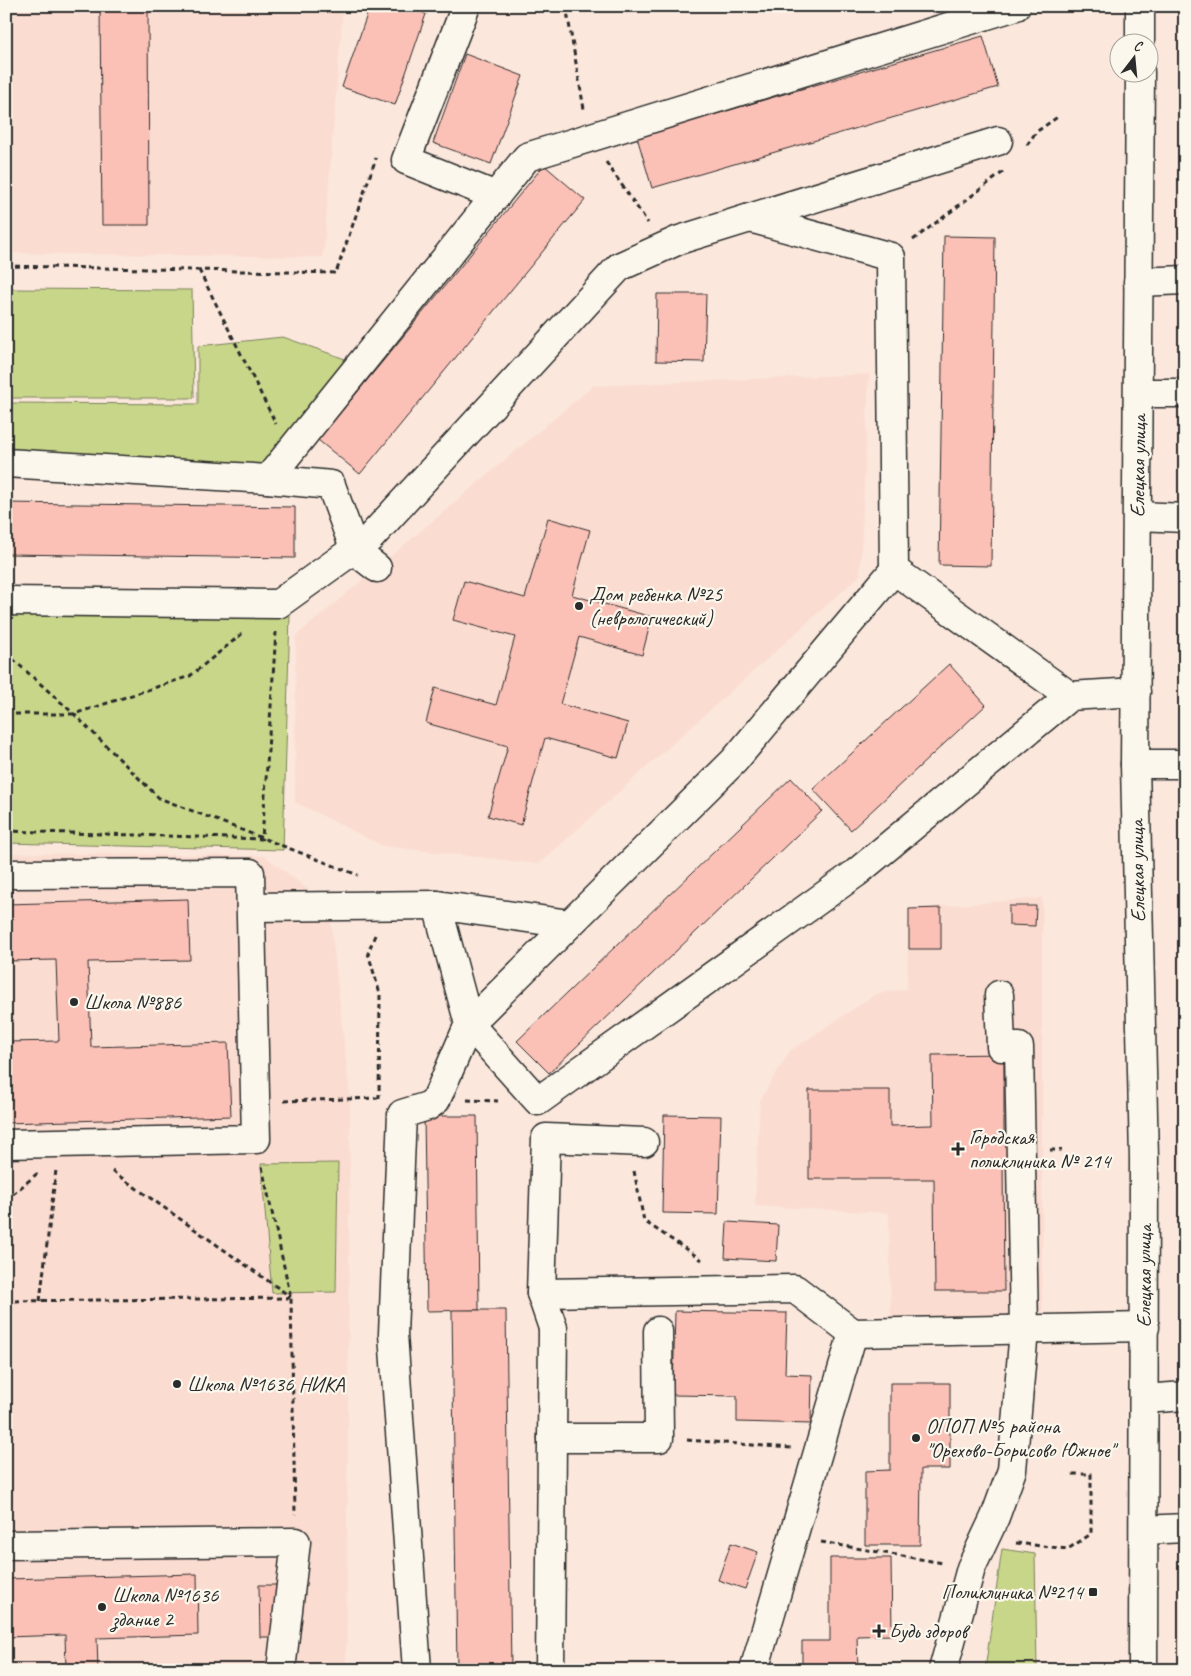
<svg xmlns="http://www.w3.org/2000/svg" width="1191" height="1676" viewBox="0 0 1191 1676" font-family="Caveat,sans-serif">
<rect width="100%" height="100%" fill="#fbe7dc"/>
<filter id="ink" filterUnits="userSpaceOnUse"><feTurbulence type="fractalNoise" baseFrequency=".02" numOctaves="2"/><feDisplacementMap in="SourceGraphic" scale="10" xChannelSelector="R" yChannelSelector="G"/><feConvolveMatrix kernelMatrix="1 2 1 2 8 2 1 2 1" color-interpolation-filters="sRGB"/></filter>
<g filter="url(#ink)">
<!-- built -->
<g fill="#fbdcd1">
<path d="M6,6H343L323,257L6,253Z"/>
<path d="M869,374L860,575L539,864L383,846L295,802L296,636L593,386Z"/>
<path d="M6,853L265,856L329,906L350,1098L346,1670H6Z"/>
<path d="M1042,898V1318L891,1322L889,1213L755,1206L760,1100L790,1051L876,994L907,989L909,909Z"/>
</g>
<!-- green -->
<g fill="#c8d68a" stroke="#7a805a">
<path d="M6,289L192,290L194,398H6Z"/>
<path d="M283,337L348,360L265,467L6,454V403L198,404V346Z"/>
<path d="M6,610L290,614L283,850L6,843Z"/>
<path d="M338,1163L336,1292L272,1293L261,1164Z"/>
<path d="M1002,1549L1035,1554L1037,1670H985Z"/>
</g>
<!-- building -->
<g fill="#fcc1b6" stroke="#2b2b2b">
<path d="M100,6H148L149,225H102Z"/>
<path d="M370,6H403L426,14L395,105L342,87Z"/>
<path d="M983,36L998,87L652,188L637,137Z"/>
<path d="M465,54L523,76L491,164L433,143Z"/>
<path d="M544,165L585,200L360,474L318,440Z"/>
<path d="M944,236L995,237L991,566L939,565Z"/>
<path d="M657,294H706L704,362L656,361Z"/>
<path d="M6,503L295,507V558L6,554Z"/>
<path d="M548,518L590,530L572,595L652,617L642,655L579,637L560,704L628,723L618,758L545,738L521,825L488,816L508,746L426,723L435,688L496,705L515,637L453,620L464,581L525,598Z"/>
<path d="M949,664L986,705L851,830L813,789Z"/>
<path d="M791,778L822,811L549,1073L517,1041Z"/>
<path d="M188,899L190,960L88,962L91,1047L228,1043L231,1116L6,1123V1042L59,1041L56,960L6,961V904Z"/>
<path d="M1009,906H1036L1035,926L1009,925Z"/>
<path d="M941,908V949H909V909Z"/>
<path d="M1004,1054V1138H1013V1163H1003L1004,1291H935L934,1179H809V1090H890V1126L933,1125L932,1055Z"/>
<path d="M664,1115L721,1116L718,1214L662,1213Z"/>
<path d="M424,1116H477L479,1310L427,1311Z"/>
<path d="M727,1222L778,1225L776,1261L725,1258Z"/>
<path d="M452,1310H506L511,1670H457Z"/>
<path d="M675,1311L787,1313L785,1374L812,1375L811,1424L737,1422V1396L673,1395Z"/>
<path d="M890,1383H950V1469H921L920,1545H865V1471L890,1470Z"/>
<path d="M731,1543L758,1552L745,1589L718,1580Z"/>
<path d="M830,1558H891L892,1635L857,1636L858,1670H802V1641H830Z"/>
<path d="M197,1574L198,1635L97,1638L98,1670H66L65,1635L6,1637V1579Z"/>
<path d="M259,1585H280V1637H260Z"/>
</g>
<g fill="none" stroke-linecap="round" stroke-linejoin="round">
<!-- minor casing -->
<g stroke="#2b2b2b" stroke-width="31">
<g id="minor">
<path d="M466,6L406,160L496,196"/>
<path d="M1140,42V6"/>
<path d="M1140,72L1135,764L1144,1159L1143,1670"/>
<path d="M750,218L891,257L894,570"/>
<path d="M1138,282L1185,280"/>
<path d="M1139,393H1185"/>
<path d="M6,463L268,479L527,157L1016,6"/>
<path d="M268,479L331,485L355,551L377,568"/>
<path d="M1138,516L1185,518"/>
<path d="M6,601L278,604L370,538L619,267L679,240L998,141"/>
<path d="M1070,696L856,873L538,1101L469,1024L734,761L894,570L1070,696L1136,692"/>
<path d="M1135,764H1185"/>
<path d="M6,874L250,873L256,1139L6,1144"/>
<path d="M251,907L437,905"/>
<path d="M541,1293L795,1289L853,1333L1145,1327"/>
<path d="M1144,1399L1185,1396"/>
<path d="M552,1438H659L658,1331"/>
<path d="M1144,1530L1185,1528"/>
<path d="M6,1545L296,1542L281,1670"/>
<path d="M417,1670L393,1334L402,1114L428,1106L436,1100L469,1024L437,905L569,924"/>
<path d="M550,1670L553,1328L541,1293L546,1138L644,1142"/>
<path d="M754,1670L853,1333"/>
<path d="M943,1670L971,1568L995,1517L1012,1470L1024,1330L1019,1047H1001L999,995"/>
</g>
</g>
<!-- path -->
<g stroke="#2b2b2b" stroke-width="3" stroke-dasharray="5 4" stroke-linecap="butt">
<path d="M566,6L584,109"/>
<path d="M1027,145L1036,132L1059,116"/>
<path d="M606,162L648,223"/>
<path d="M913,240L1006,170"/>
<path d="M6,266L336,273L376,158"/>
<path d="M199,270L276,424"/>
<path d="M6,653L74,714L159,798L358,875"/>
<path d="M6,714H74L190,676L243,633"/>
<path d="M6,831L262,839L276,632"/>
<path d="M375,935L368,953L380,994L379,1098"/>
<path d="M467,1100L498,1101"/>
<path d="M284,1101L378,1098"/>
<path d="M1050,1150H1062"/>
<path d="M262,1167L291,1298L295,1515"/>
<path d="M112,1171L291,1297"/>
<path d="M634,1171L644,1221L702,1260"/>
<path d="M6,1200L39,1172"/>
<path d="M6,1301L291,1298"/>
<path d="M40,1301L56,1170"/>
<path d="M687,1440L791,1448"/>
<path d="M821,1542L943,1563"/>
<path d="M1016,1543L1068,1549L1091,1534V1474H1069"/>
</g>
<!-- minor -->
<use href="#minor" stroke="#fbf7ec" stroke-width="28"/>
</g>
</g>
<!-- markers -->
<g fill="#2b2b2b" stroke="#fbf7ec" stroke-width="2">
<circle cx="579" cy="606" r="5"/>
<circle cx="74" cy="1002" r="5"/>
<path d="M955.5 1141.5h5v5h5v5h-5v5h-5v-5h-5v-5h5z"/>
<circle cx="177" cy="1384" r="5"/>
<circle cx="916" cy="1438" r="5"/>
<rect x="1088" y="1587" width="10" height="10" rx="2.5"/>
<circle cx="102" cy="1607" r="5"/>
<path d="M876.5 1623.5h5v5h5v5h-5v5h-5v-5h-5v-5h5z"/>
</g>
<g text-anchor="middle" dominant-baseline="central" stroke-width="4.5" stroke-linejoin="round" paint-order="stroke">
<!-- street labels -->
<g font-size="21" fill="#2b2b2b" stroke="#fbf7ec">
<text transform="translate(1138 466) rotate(-89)">Елецкая улица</text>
<text transform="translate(1137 871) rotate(-91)">Елецкая улица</text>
<text transform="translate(1144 1276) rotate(-90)">Елецкая улица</text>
</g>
<!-- poi labels -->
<g font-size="21" fill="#2b2b2b" stroke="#fbf7ec" text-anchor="start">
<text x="589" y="594">Дом ребенка №25<tspan x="589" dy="24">(неврологический)</tspan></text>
<text x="84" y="1002">Школа №886</text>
<text x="969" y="1137">Городская<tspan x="969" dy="24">поликлиника № 214</tspan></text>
<text x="187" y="1384">Школа №1636 НИКА</text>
<text x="926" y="1426">ОПОП №5 района<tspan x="926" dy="24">"Орехово-Борисово Южное"</tspan></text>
<text x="1083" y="1592" text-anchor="end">Поликлиника №214</text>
<text x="112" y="1595">Школа №1636<tspan x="112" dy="24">здание 2</tspan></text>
<text x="889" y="1631">Будь здоров</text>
</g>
</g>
<!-- margin -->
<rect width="1191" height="1676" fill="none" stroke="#fbf7ec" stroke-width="25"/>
<rect x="12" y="12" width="1166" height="1651" fill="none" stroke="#2b2b2b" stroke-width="2" filter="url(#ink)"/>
<!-- north arrow -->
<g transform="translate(1134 58) rotate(16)"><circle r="24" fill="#fbf7ec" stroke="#a8a59f"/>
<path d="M0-4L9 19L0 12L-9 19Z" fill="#2b2b2b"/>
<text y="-8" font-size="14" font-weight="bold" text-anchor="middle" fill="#2b2b2b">С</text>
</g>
</svg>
